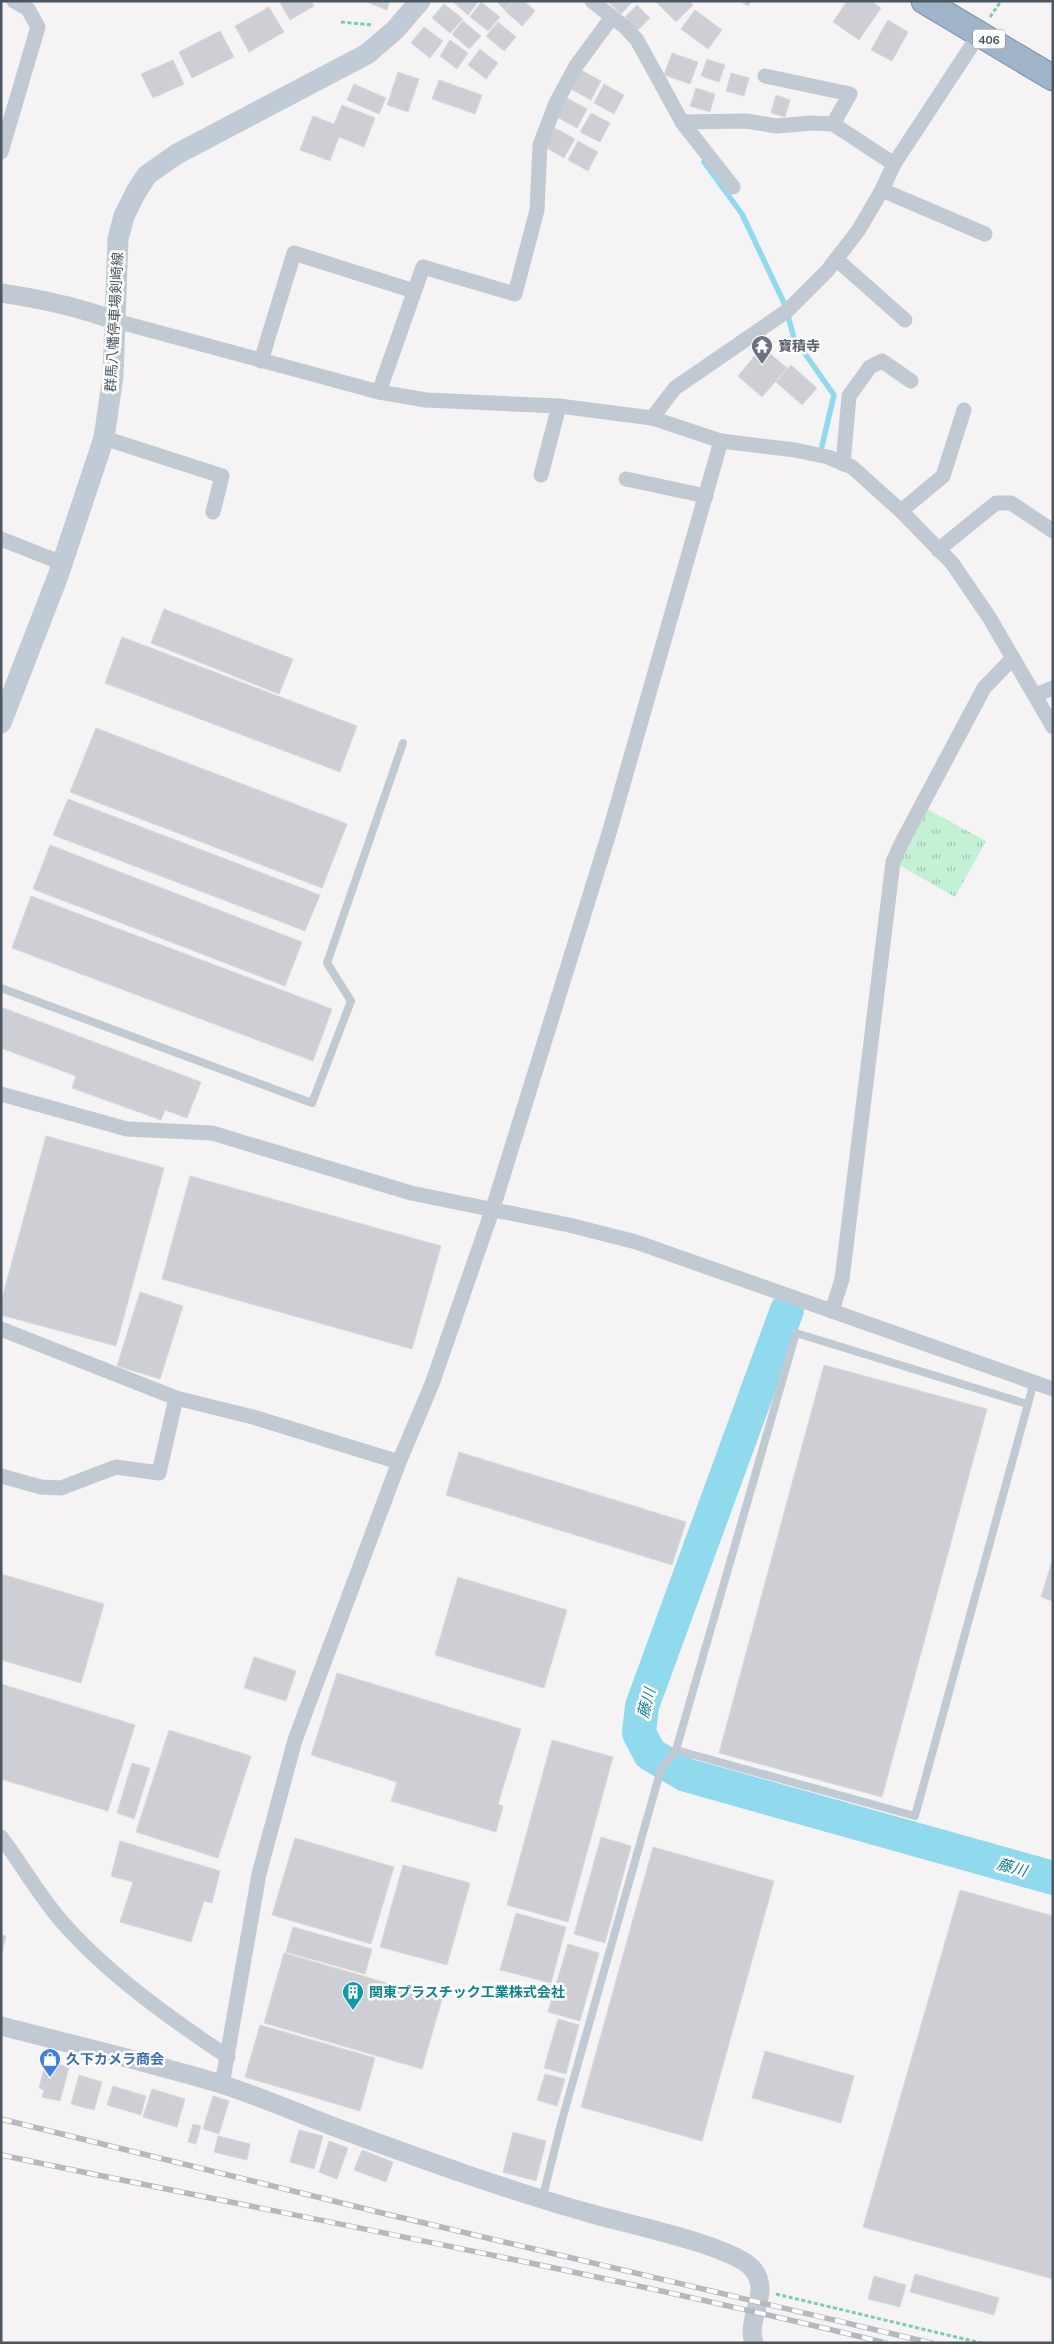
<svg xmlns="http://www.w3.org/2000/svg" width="1054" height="2344" viewBox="0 0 1054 2344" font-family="Mulish,'Noto Sans JP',sans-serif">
<defs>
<pattern id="grass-tufts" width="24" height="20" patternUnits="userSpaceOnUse" patternTransform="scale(1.25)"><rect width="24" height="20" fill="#c3f1d5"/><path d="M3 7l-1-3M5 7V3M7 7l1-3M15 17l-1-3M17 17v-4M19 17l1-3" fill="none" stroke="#a0c6b0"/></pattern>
</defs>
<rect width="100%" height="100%" fill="#f5f3f3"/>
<!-- grass -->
<path fill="url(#grass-tufts)" d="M925,808L986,841L955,897L899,865Z"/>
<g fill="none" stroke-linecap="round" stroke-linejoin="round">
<!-- stream -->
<path stroke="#90daee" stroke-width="5.5" d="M704,162L742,214L785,305L794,338L834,395L822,446"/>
<!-- river -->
<path stroke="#90daee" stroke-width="34" d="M787,1310L642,1706L639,1733L650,1754L686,1775L1053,1878"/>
</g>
<!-- building -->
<g fill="#cdcfd5" stroke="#d7d9de">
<path d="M279,1H311L314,6L290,20Z"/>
<path d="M364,1H390L387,10Z"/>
<path d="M452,1H479L468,15Z"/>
<path d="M496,1H513L505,10Z"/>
<path d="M513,1H524L535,11L522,26L505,11Z"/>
<path d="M607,1H633L621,14Z"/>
<path d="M655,1H689L693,5L676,22Z"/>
<path d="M740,1H751L748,6Z"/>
<path d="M847,1H871L881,8L859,40L833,22Z"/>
<path d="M481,2L500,17L488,31L470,17Z"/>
<path d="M444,4L463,19L450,33L432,18Z"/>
<path d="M637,5L650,18L638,30L625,17Z"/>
<path d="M269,7L284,32L249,52L235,26Z"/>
<path d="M695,10L722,30L708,49L681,29Z"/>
<path d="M888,20L908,32L892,61L871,50Z"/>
<path d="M463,21L481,36L469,49L452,34Z"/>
<path d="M498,22L516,37L504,51L486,36Z"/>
<path d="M424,27L443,41L430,58L411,43Z"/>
<path d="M220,31L234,57L192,78L179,52Z"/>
<path d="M450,40L468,53L457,69L440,56Z"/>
<path d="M480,49L498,63L486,79L468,65Z"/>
<path d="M672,53L698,62L690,84L664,75Z"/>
<path d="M707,59L725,65L719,82L701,76Z"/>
<path d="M173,60L184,84L153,98L141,74Z"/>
<path d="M581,70L601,81L591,100L571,89Z"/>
<path d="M398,72L419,79L408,112L387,105Z"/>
<path d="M731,73L749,78L744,96L726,91Z"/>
<path d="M439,80L482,95L475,114L432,99Z"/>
<path d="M354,84L386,98L379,114L347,100Z"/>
<path d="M604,84L624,95L614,114L594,103Z"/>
<path d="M696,88L715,94L710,112L690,106Z"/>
<path d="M776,95L790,100L785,117L771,113Z"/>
<path d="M567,98L587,109L577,128L557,117Z"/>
<path d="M342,105L375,118L364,147L339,137L330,161L300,150L313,116L334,124Z"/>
<path d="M591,113L610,123L600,142L580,132Z"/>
<path d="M555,128L575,139L564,158L545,147Z"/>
<path d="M578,141L598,152L588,171L568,160Z"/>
<path d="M762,347L787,368L762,397L738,376Z"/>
<path d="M791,365L817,388L802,405L776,382Z"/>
<path d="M164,609L293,659L279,694L151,643Z"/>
<path d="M122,637L357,726L340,772L105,683Z"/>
<path d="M96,728L347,824L322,888L70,792Z"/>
<path d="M68,799L320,895L305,931L53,835Z"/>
<path d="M50,845L302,942L285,986L33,889Z"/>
<path d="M31,896L332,1009L313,1061L12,948Z"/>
<path d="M1,1007L201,1082L187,1118L165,1110L161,1120L72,1088L76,1076L1,1048Z"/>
<path d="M46,1136L164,1168L116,1346L1,1315V1302Z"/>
<path d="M190,1176L441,1246L412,1349L162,1279Z"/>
<path d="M140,1292L183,1306L160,1379L117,1366Z"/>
<path d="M824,1365L987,1409L882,1797L719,1753Z"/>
<path d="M459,1452L686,1522L672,1565L446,1495Z"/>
<path d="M1053,1558V1601L1041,1597Z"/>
<path d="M1,1574L104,1604L81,1683L1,1660Z"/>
<path d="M458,1577L567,1610L544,1688L435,1655Z"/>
<path d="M254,1657L296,1671L286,1701L244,1688Z"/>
<path d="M337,1673L521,1729L498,1804L503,1806L496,1832L391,1801L397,1782L311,1755Z"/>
<path d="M1,1684L135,1725L108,1811L1,1779Z"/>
<path d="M169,1730L251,1756L218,1858L136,1832Z"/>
<path d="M552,1740L613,1757L568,1922L507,1905Z"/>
<path d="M132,1763L150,1768L134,1819L117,1813Z"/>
<path d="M601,1837L631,1846L605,1943L574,1934Z"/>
<path d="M295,1838L394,1867L371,1944L272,1915Z"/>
<path d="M120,1841L220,1871L212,1903L204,1901L191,1942L120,1922L133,1882L111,1876Z"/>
<path d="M653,1847L774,1881L702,2141L581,2107Z"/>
<path d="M403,1865L470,1883L447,1965L380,1947Z"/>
<path d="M960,1890L1053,1916V2279L863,2227Z"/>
<path d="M516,1913L566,1927L551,1983L500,1970Z"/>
<path d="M293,1927L372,1949L365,1974L286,1952Z"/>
<path d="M1,1935L6,1936L2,1953H1Z"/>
<path d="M568,1944L599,1953L580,2021L548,2012Z"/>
<path d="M284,1953L442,1999L422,2069L264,2023Z"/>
<path d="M558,2019L579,2025L566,2074L544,2068Z"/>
<path d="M260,2025L375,2058L360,2111L245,2077Z"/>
<path d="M765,2051L854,2076L841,2123L752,2098Z"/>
<path d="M46,2061L69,2067L60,2101L42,2097L44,2090L39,2088Z"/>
<path d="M545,2074L565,2079L557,2106L537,2100Z"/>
<path d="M79,2075L102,2082L94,2110L71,2104Z"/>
<path d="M113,2086L146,2096L141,2115L107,2105Z"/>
<path d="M152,2089L185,2099L177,2127L143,2117Z"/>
<path d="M213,2096L229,2101L219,2134L203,2129Z"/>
<path d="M193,2124L201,2126L196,2144L188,2142Z"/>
<path d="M299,2130L323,2136L314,2169L290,2162Z"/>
<path d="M513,2132L546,2141L536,2181L503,2172Z"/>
<path d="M218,2136L250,2144L247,2160L214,2152Z"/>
<path d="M329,2141L348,2148L337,2179L319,2172Z"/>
<path d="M362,2150L393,2162L386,2182L354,2170Z"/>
<path d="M915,2274L999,2298L994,2315L910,2292Z"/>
<path d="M874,2276L906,2285L900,2307L868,2299Z"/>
</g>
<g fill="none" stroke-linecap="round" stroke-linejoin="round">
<!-- trunk casing -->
<g stroke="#7690ad" stroke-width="27">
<path id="trunk" d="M924,1L1053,78"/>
</g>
<!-- path -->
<g stroke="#7ad0a6" stroke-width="3" stroke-dasharray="4 2.5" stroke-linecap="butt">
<path d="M990,17L1001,1"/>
<path d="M341,22L373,25"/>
<path d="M776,2294L981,2343"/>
</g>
<!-- service -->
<g stroke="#c1cad2" stroke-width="8">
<path d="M1,988L312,1103L351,1001L327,963L403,743"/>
<path d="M676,1750L915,1816L1034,1382"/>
<path d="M542,2200L562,2120L661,1769L676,1750L796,1333L1027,1404"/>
</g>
<!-- minor -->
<g stroke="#c1cad2" stroke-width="15">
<path d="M592,1L626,28L637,40L682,122L733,187"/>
<path d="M765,76L850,94L833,124"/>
<path d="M682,122L746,121L777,126L811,123L833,124L894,164"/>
<path d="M1,152L38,27L28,9L14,1"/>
<path d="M882,190L985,234"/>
<path d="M836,259L905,320"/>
<path d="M116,321L379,392L426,400L559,406L652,418L721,441L795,450L828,457L852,467L901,511L952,563L989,617L1053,727"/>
<path d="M261,361L294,253L414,291"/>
<path d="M379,392L423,267L515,294L537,210L540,145L556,103L576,66L612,17"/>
<path d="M652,418L675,388L787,311L827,271L858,231L882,190L894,164L980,33"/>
<path d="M104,438L222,476L213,512"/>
<path d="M843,464L849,396L870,367L882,361L911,381"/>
<path d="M541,475L559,406"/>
<path d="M626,479L706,496"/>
<path d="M901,511L943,476L964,410"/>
<path d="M1,539L62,563"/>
<path d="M938,550L996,503H1011L1053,531"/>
<path d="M1035,695L1053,688"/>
<path d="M1,1094L127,1129L212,1133L411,1193L569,1225L636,1242L1053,1389"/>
<path d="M832,1311L842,1279L893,862L901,844L984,688L1013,658"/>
<path d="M1,1329L176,1398L253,1417L399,1462"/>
<path d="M1,1476L41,1487L61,1488L116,1467L159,1473L176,1398"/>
<path d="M1,1837C22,1865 40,1897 63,1923C109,1975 171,2019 228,2057"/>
<path d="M222,2085L259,1874L295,1740L399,1462L432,1384L493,1208L610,830L721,441"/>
</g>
<!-- tertiary -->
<g stroke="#c1cad2" stroke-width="19">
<path d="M1,293C41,299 79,307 116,321"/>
<path d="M1,2026C74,2045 148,2062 221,2084C261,2097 300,2114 340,2129C424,2160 509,2191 596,2215C629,2224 732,2246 752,2268C773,2292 745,2317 754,2343"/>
</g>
<!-- secondary -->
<path stroke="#c1cbd6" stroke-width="21" d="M1,723L58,576L104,438L113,376L118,239L124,216L136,192L147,175L177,154L367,54L395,30L420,1"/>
<!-- trunk -->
<use href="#trunk" stroke="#9fb4c9" stroke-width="25"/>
<!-- rail casing -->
<g stroke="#b5b8bd" stroke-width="5.5">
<g id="rail">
<path d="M1,2119L382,2213L931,2343"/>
<path d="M1,2155C296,2217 593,2271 886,2343"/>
</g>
</g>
<!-- rail -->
<use href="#rail" stroke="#fff" stroke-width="4" stroke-dasharray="11" stroke-linecap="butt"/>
</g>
<!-- icons -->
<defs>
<g id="temple-pin" transform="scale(1.125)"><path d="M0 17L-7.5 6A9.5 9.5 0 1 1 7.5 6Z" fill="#6b7280" stroke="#fff"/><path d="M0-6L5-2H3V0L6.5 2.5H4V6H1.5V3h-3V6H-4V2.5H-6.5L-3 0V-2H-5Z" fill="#fff"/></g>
<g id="building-pin" transform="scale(1.125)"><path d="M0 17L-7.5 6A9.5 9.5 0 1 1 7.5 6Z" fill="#0f9aa8" stroke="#fff"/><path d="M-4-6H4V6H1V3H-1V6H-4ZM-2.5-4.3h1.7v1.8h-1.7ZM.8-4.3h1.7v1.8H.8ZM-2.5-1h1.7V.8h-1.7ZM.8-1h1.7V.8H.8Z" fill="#fff"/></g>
<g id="shop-pin" transform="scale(1.125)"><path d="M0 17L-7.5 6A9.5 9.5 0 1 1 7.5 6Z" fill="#3f7fe0" stroke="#fff"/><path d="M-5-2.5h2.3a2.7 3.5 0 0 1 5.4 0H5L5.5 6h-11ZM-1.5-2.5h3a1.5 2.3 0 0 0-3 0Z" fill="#fff"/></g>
</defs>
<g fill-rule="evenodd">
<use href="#temple-pin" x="762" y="346"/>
<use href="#building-pin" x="353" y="1992"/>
<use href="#shop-pin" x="50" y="2059"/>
</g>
<g text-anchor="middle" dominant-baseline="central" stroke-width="5" stroke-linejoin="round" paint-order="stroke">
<!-- shield labels -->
<rect fill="#fff" stroke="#808990" stroke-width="1" x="973" y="29.5" width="32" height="19" rx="4"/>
<g font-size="12" font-weight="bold" fill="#4a5661">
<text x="989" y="39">406</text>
</g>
<!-- street labels -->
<g font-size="14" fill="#4a5661" stroke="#fff">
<text transform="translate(114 322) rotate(-87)">群馬八幡停車場剣崎線</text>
</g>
<!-- worship labels -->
<g font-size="14" font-weight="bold" fill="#5b616d" stroke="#fff" text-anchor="start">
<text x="778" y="346">寶積寺</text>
</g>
<!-- culture labels -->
<g font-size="14" font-weight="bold" fill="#0d838f" stroke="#fff" text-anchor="start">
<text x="369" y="1992">関東プラスチック工業株式会社</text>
</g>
<!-- shop labels -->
<g font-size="14" font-weight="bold" fill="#366cbe" stroke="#fff" text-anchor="start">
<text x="66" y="2059">久下カメラ商会</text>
</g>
<!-- water labels -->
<g font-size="15" font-style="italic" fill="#0c7c9b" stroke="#fff">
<text transform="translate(646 1703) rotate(-75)">藤川</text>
<text transform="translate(1012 1867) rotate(16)">藤川</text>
</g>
</g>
<!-- border -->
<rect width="1054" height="2344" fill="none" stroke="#4a5661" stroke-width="5"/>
</svg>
